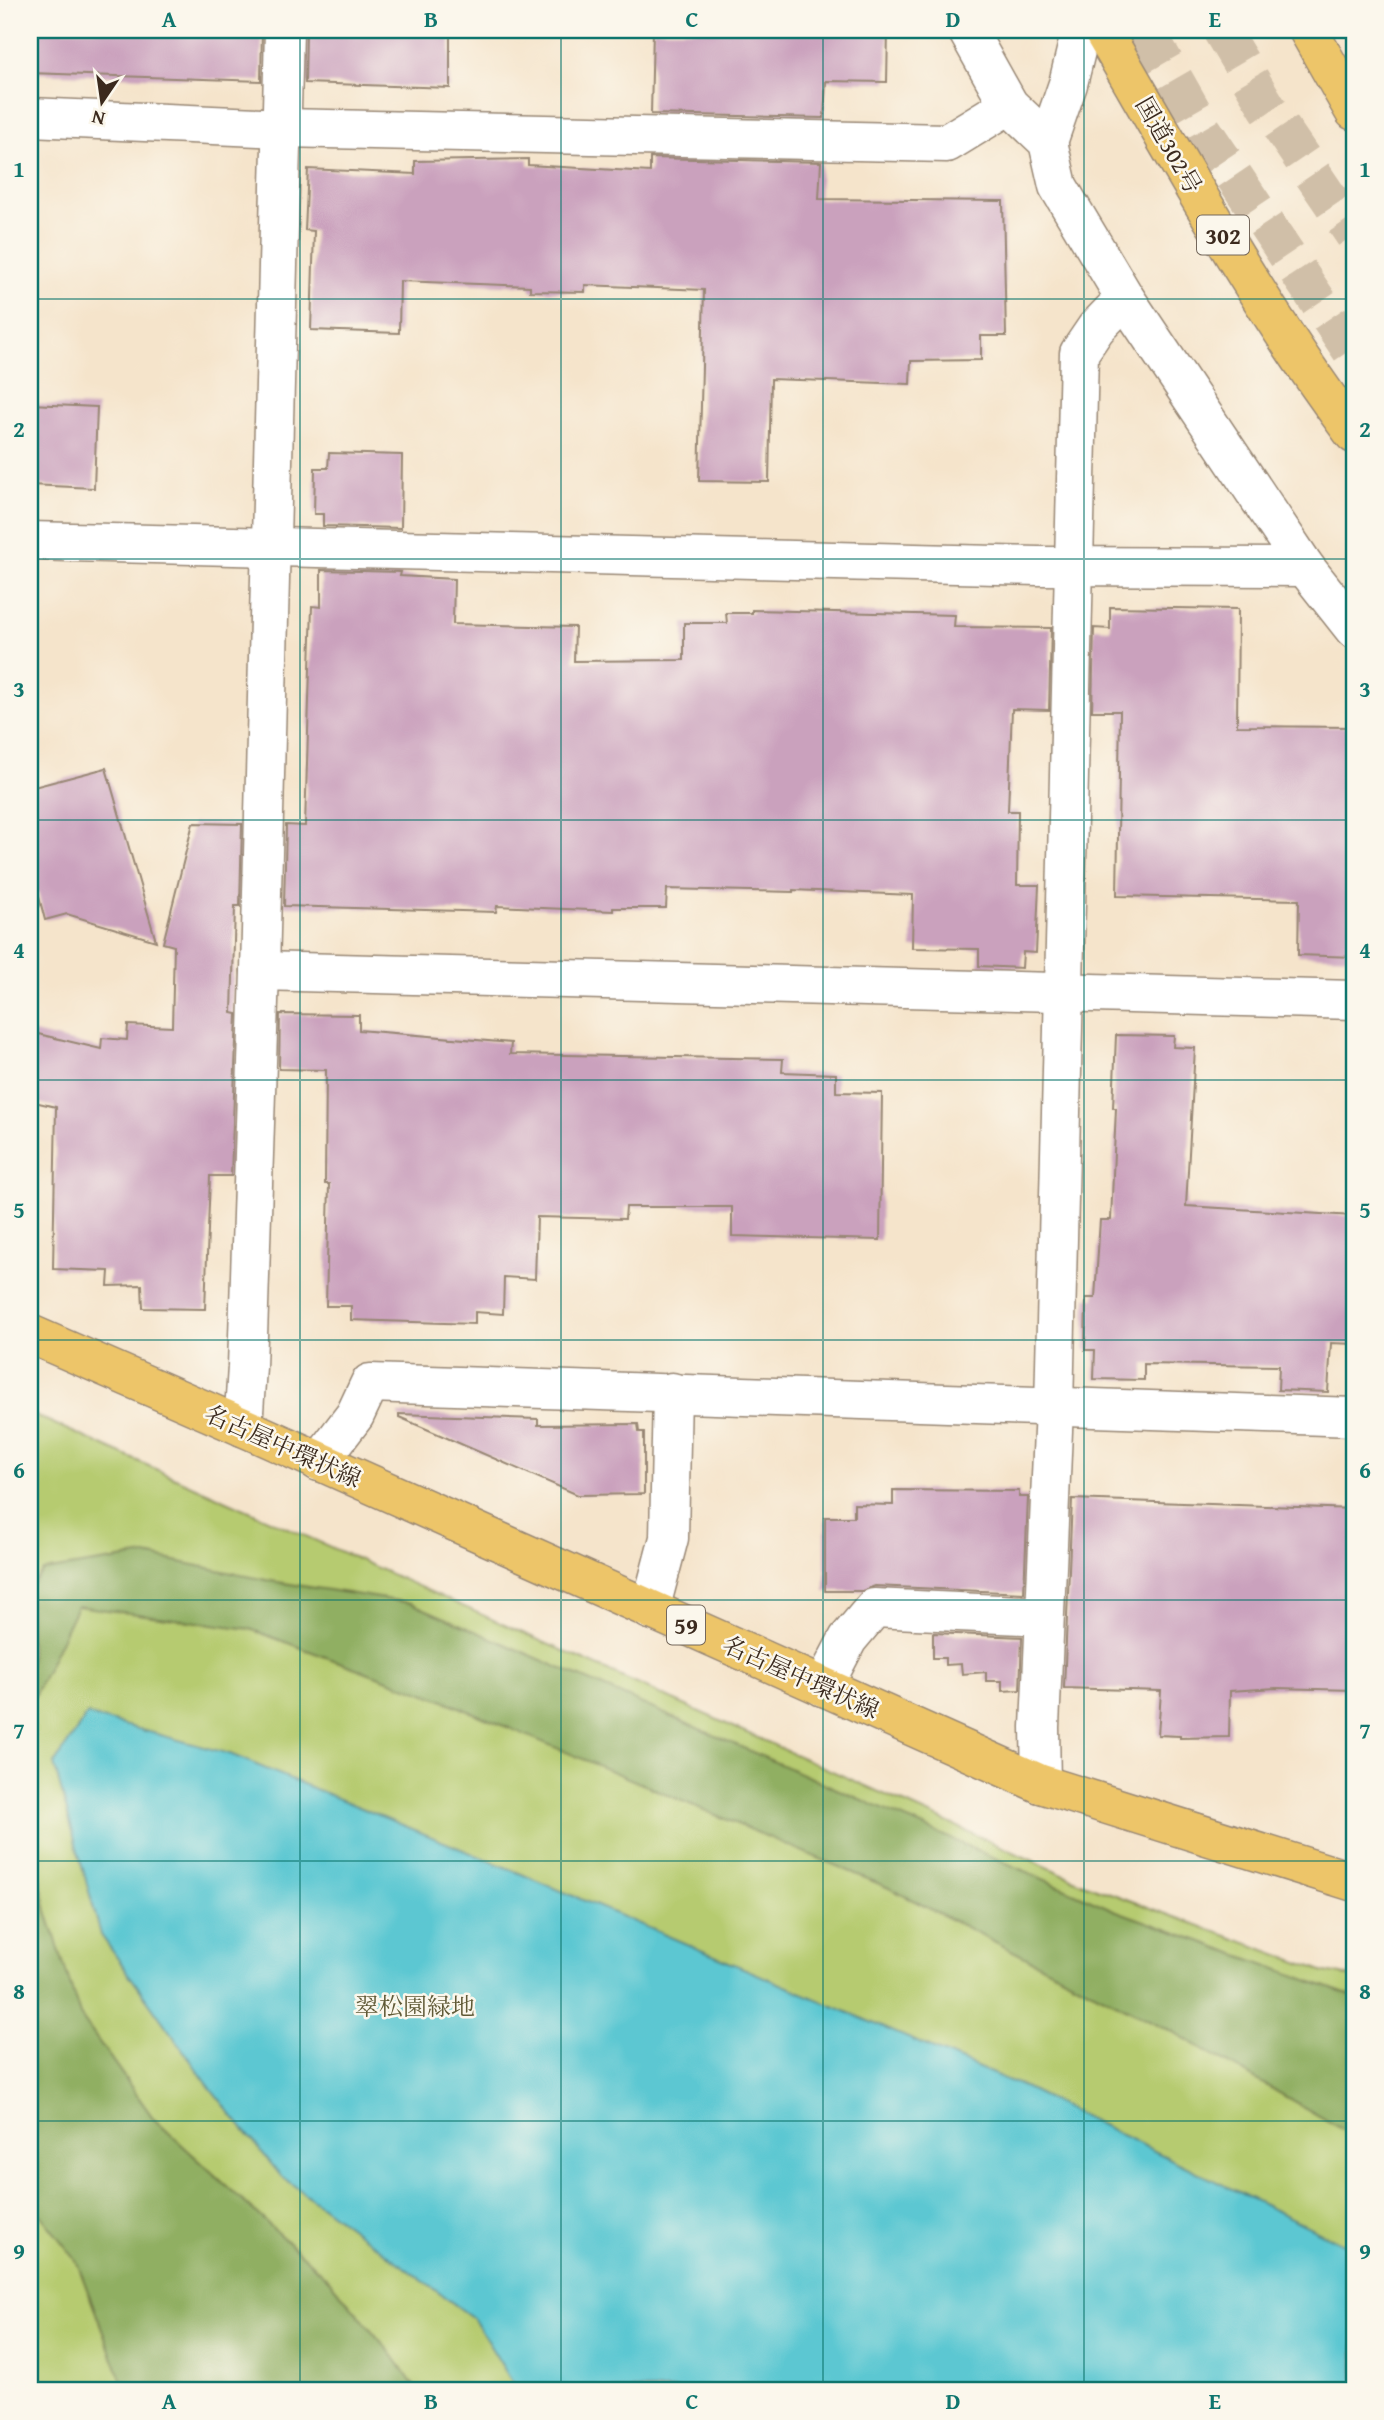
<svg xmlns="http://www.w3.org/2000/svg" width="1384" height="2420" viewBox="0 0 1384 2420" font-family="'Gentium Book Plus','Noto Serif JP',serif">
<rect width="100%" height="100%" fill="#fbf7ec"/>
<filter id="ink" filterUnits="userSpaceOnUse"><feTurbulence type="fractalNoise" baseFrequency=".0143" numOctaves="2"/><feDisplacementMap in="SourceGraphic" scale="14" xChannelSelector="R" yChannelSelector="G"/><feConvolveMatrix kernelMatrix="1 2 1 2 8 2 1 2 1" color-interpolation-filters="sRGB"/></filter>
<filter id="wash" filterUnits="userSpaceOnUse"><feTurbulence type="fractalNoise" baseFrequency=".00686" numOctaves="4" result="noise"/><feDisplacementMap in="SourceGraphic" scale="28" xChannelSelector="R" yChannelSelector="G"/><feGaussianBlur stdDeviation="1.57" result="paint"/><feColorMatrix in="noise" values="0 0 0 0 0 0 0 0 0 0 0 0 0 0 0 0 0 1.4 0 .05"/><feComposite in="paint" operator="in"/></filter>
<g filter="url(#wash)">
<rect width="100%" height="100%" fill="#f5e4cb"/>
<!-- green -->
<path fill="#b6cb70" stroke="#787a47" stroke-width="2" d="M30,1413L1083,1883L1325,1972L1354,1977V2390H30Z"/>
<!-- forest -->
<g fill="#90af62" stroke="#666c40" stroke-width="2">
<path d="M146,1555L271,1581L411,1603L1114,1910L1354,1997V2136L1175,2033L889,1888L445,1701L250,1629L77,1606L35,1694L30,1715V1586L43,1571Z"/>
<path d="M30,1832L47,1911L80,2015L154,2119L329,2280L391,2353L417,2390H125L76,2260L30,2202Z"/>
</g>
<!-- water -->
<path fill="#5bc7d2" stroke="#4b7878" stroke-width="2" d="M87,1715L230,1754L505,1867L1026,2088L1354,2249V2390H517L473,2318L281,2176L208,2085L101,1935L54,1764Z"/>
<g id="blocks">
<!-- building -->
<g fill="#caa1bd">
<path d="M30,30H262L261,81L30,73Z"/>
<path d="M306,30H450V88L305,83Z"/>
<path d="M653,30H888L887,82L826,81L824,118L651,114Z"/>
<path d="M650,158L821,162L819,199L1003,201L1006,336H981V360L911,361L910,384L771,379L769,482L699,481L704,290L585,285V292L530,291V286L400,281L399,333L311,330L314,231L305,230L308,169L415,174V161L528,159V165L650,172Z"/>
<path d="M30,404L97,407L94,488L30,485Z"/>
<path d="M329,453L402,455L401,528L323,526V514H314L315,468H328Z"/>
<path d="M321,570L401,572L400,576L454,579L453,624L575,627L574,661L684,660V623H727L726,613H752V610L955,615L954,627L1051,628L1049,710L1012,709L1008,811H1018L1017,885H1039L1036,953L1023,952L1022,968L979,966V949L912,948L913,895L793,890V892L667,889L666,908H613V911L497,906L496,912L284,906L286,825L305,826L312,606L321,607Z"/>
<path d="M1110,607L1238,609L1237,726L1354,727V957L1298,955L1299,900L1117,896L1120,711H1092L1094,628L1110,629Z"/>
<path d="M106,768L156,941L67,914L45,920L38,893L30,895V788Z"/>
<path d="M193,823L242,824L240,906H235L232,1013L237,1014L231,1176H210L205,1309L143,1308L142,1285L108,1286L109,1271L53,1269L56,1107L30,1101V1032L101,1049L102,1038L127,1040L128,1025L172,1027L174,946L163,943Z"/>
<path d="M280,1014L359,1015V1030L511,1043L510,1054L783,1059L782,1072L836,1074V1092L882,1093L880,1240L732,1236V1207H626L625,1219L537,1217L535,1279L504,1277L503,1314L475,1312V1324L351,1320V1306H326L329,1184H325L326,1070L279,1069Z"/>
<path d="M1116,1035L1174,1036L1173,1047L1195,1048L1186,1206L1354,1216V1344L1331,1343L1328,1392L1278,1390L1279,1366L1144,1364V1380L1094,1379L1095,1350H1085L1086,1298H1095L1100,1220H1111L1116,1108H1113Z"/>
<path d="M399,1414L538,1419V1425L638,1424L639,1432H644V1494L578,1495L399,1417Z"/>
<path d="M893,1490L1019,1491V1497H1028L1024,1593L875,1586L862,1591H825V1517H854V1504L893,1505Z"/>
<path d="M1072,1499L1354,1509V1690L1276,1688L1230,1691L1229,1737L1180,1738V1736L1158,1735L1161,1691L1064,1688Z"/>
<path d="M933,1633L1022,1637L1020,1690L1002,1691V1681H986V1672L962,1674L961,1664L945,1665V1658H933Z"/>
</g>
</g>
</g>
<g filter="url(#ink)">
<use href="#blocks" fill-opacity="0" stroke="#988774" stroke-width="2"/>
<g fill="none" stroke-linecap="round" stroke-linejoin="round">
<!-- highway-tunnel -->
<g stroke="#d0bfa8" stroke-width="38" stroke-dasharray="38 19" stroke-linecap="butt">
<path d="M1146,30L1203,130L1354,355"/>
<path d="M1221,30L1267,107L1354,235"/>
</g>
<!-- minor casing -->
<g stroke="#988774" stroke-width="41">
<g id="minor">
<path d="M967,30L1009,105L1048,142L1058,186L1125,298L1305,567L1354,629"/>
<path d="M30,117L283,128L947,143L1009,105"/>
<path d="M1048,142L1068,84L1081,30"/>
<path d="M30,541L1038,566L1305,567"/>
<path d="M260,971L1354,1000"/>
<path d="M243,1427L247,1367L260,971L284,30"/>
<path d="M319,1462L355,1415L370,1383L1354,1417"/>
<path d="M650,1610L669,1538L672,1392"/>
<path d="M823,1687L848,1639L874,1608L1043,1616"/>
<path d="M1041,1784L1040,1727L1054,1408L1079,353L1096,328L1125,298"/>
</g>
</g>
<!-- major casing -->
<g stroke="#988774" stroke-width="41">
<path id="major" d="M30,1334L243,1427L1041,1784L1354,1882"/>
</g>
<!-- highway casing -->
<g stroke="#988774" stroke-width="41">
<g id="highway">
<path d="M1102,30C1182,167 1259,307 1354,434"/>
<path d="M1308,30L1354,111"/>
</g>
</g>
<!-- minor -->
<use href="#minor" stroke="#fff" stroke-width="38"/>
<!-- major -->
<use href="#major" stroke="#edc569" stroke-width="38"/>
<!-- highway -->
<use href="#highway" stroke="#edc569" stroke-width="38"/>
</g>
</g>
<!-- grid -->
<path fill="none" stroke="#0f766e" stroke-width="2" stroke-opacity="0.55" d="M300,30V2390M561,30V2390M823,30V2390M1084,30V2390M30,299H1354M30,559H1354M30,820H1354M30,1080H1354M30,1340H1354M30,1600H1354M30,1861H1354M30,2121H1354"/>
<g text-anchor="middle" dominant-baseline="central" stroke-width="5" stroke-linejoin="round" paint-order="stroke">
<!-- shield labels -->
<g fill="#fbf7ec" stroke="#75685c" stroke-width="2">
<rect x="1197" y="215.5" width="52" height="39" rx="5"/>
<rect x="667" y="1605.5" width="38" height="39" rx="5"/>
</g>
<g font-size="23" font-weight="bold" fill="#3b2a1e">
<text x="1223" y="235">302</text>
<text x="686" y="1625">59</text>
</g>
<!-- street labels -->
<g font-size="24" fill="#3b2a1e" stroke="#fbf7ec">
<text transform="translate(1169 145) rotate(60)">国道302号</text>
<text transform="translate(283 1446) rotate(24)">名古屋中環状線</text>
<text transform="translate(801 1677) rotate(24)">名古屋中環状線</text>
</g>
<!-- park labels -->
<g font-size="24" fill="#605a37" stroke="#fbf7ec">
<text x="415" y="2006">翠松園緑地</text>
</g>
</g>
<!-- margin -->
<rect width="1384" height="2420" fill="none" stroke="#fbf7ec" stroke-width="77"/>
<!-- north arrow -->
<g transform="translate(102 102) rotate(193)" stroke="#fbf7ec" stroke-width="5" paint-order="stroke">
<path d="M0-5L12 26L0 18L-12 26Z" fill="#3b2a1e"/>
<text y="-10" font-size="19" font-weight="bold" text-anchor="middle" fill="#3b2a1e">N</text>
</g>
<rect x="38" y="38" width="1308" height="2344" fill="none" stroke="#0f766e" stroke-width="2.5"/>
<g font-size="23" text-anchor="middle" font-weight="bold" fill="#0f766e">
<text x="169" y="27">A</text>
<text x="431" y="27">B</text>
<text x="692" y="27">C</text>
<text x="953" y="27">D</text>
<text x="1215" y="27">E</text>
<text x="19" y="177">1</text>
<text x="1365" y="177">1</text>
<text x="19" y="437">2</text>
<text x="1365" y="437">2</text>
<text x="19" y="697">3</text>
<text x="1365" y="697">3</text>
<text x="19" y="958">4</text>
<text x="1365" y="958">4</text>
<text x="19" y="1218">5</text>
<text x="1365" y="1218">5</text>
<text x="19" y="1478">6</text>
<text x="1365" y="1478">6</text>
<text x="19" y="1739">7</text>
<text x="1365" y="1739">7</text>
<text x="19" y="1999">8</text>
<text x="1365" y="1999">8</text>
<text x="19" y="2259">9</text>
<text x="1365" y="2259">9</text>
<text x="169" y="2409">A</text>
<text x="431" y="2409">B</text>
<text x="692" y="2409">C</text>
<text x="953" y="2409">D</text>
<text x="1215" y="2409">E</text>
</g>
</svg>
